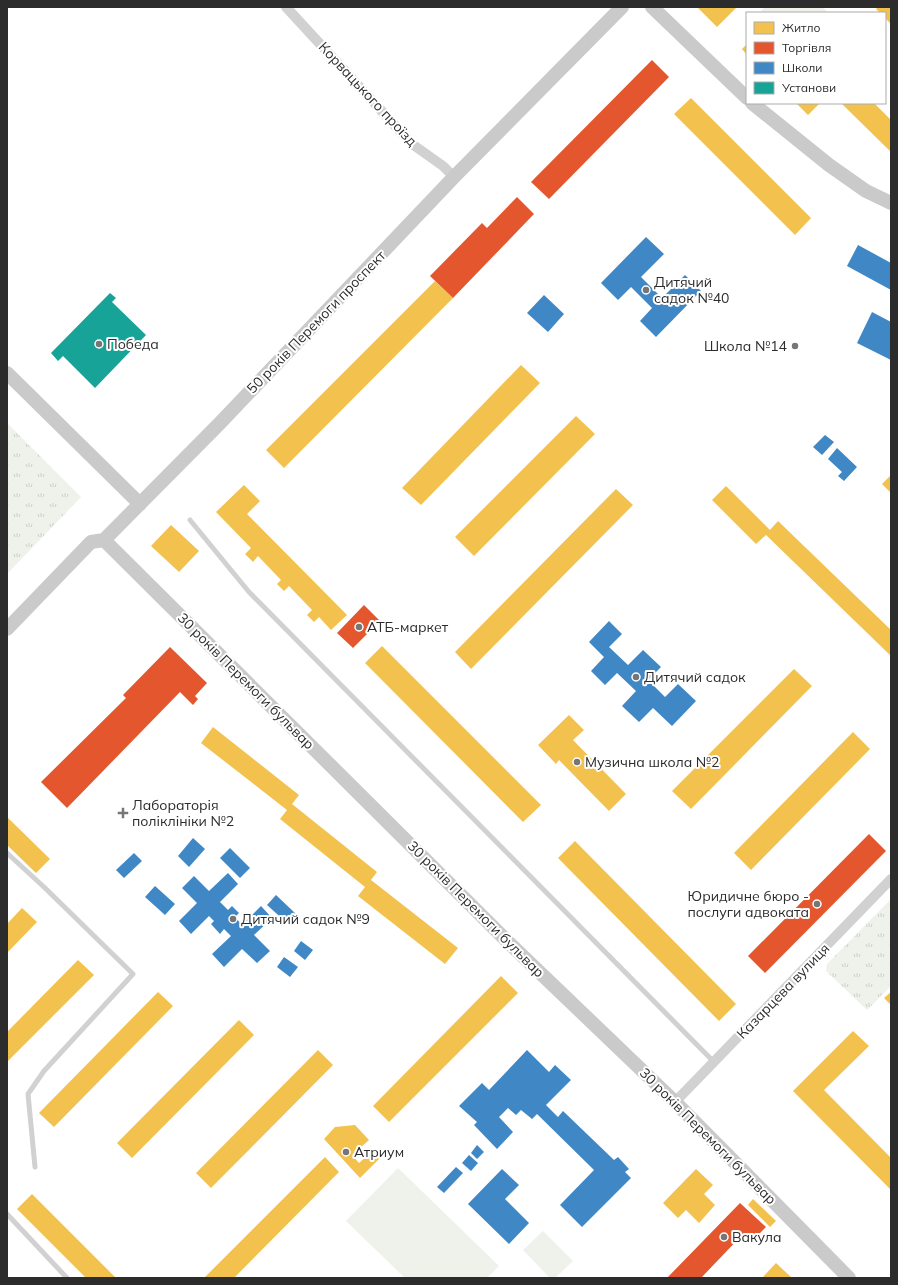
<svg xmlns="http://www.w3.org/2000/svg" width="898" height="1285" viewBox="0 0 898 1285" font-family="Mulish,sans-serif">
<defs>
<pattern id="grass-tufts" width="24" height="20" patternUnits="userSpaceOnUse"><rect width="24" height="20" fill="#eff2eb"/><path d="M3 7l-1-3M5 7V3M7 7l1-3M15 17l-1-3M17 17v-4M19 17l1-3" fill="none" stroke="#cdd0ca"/></pattern>
</defs>
<rect width="100%" height="100%" fill="#fff"/>
<!-- grass -->
<g fill="url(#grass-tufts)">
<path d="M765,7H822L829,13H759Z"/>
<path d="M7,423L81,497L7,574Z"/>
<path d="M891,899V986L867,1010L826,971L827,964Z"/>
</g>
<!-- garden -->
<g fill="#eff2eb">
<path d="M398,1168L499,1266L487,1278H405L346,1221Z"/>
<path d="M543,1231L573,1261L555,1278H550L523,1250Z"/>
</g>
<!-- homes -->
<g fill="#f2c14e">
<path d="M697,7H737L717,27Z"/>
<path d="M878,7H891V24L885,18V13H880L876,9Z"/>
<path d="M747,44V55L742,49Z"/>
<path d="M691,98L811,218L795,235L674,114Z"/>
<path d="M796,103H820L808,115Z"/>
<path d="M841,103H874L891,120V152Z"/>
<path d="M435,281L453,298L284,468L266,450Z"/>
<path d="M521,365L540,383L421,505L402,488Z"/>
<path d="M576,416L595,434L474,556L455,537Z"/>
<path d="M891,475V493L882,484Z"/>
<path d="M244,485L260,501L247,514L347,615L331,630L319,617L314,622L307,615L312,610L289,586L284,591L277,584L281,580L258,556L253,562L245,554L251,548L216,512Z"/>
<path d="M726,486L770,530L778,521L891,630V656L766,535L756,544L712,500Z"/>
<path d="M616,489L633,505L471,669L455,652Z"/>
<path d="M171,525L199,551L179,572L151,546Z"/>
<path d="M382,646L541,805L523,822L365,663Z"/>
<path d="M794,669L812,686L691,809L672,791Z"/>
<path d="M569,715L584,730L573,740L626,794L609,811L559,760L556,764L538,745Z"/>
<path d="M213,727L299,795L292,804L377,872L371,880L458,948L445,964L358,896L365,887L280,819L287,810L201,743Z"/>
<path d="M853,732L870,749L751,870L734,853Z"/>
<path d="M7,817L50,859L36,873L7,845Z"/>
<path d="M575,841L736,1004L719,1021L558,858Z"/>
<path d="M22,908L37,922L7,953V924Z"/>
<path d="M78,960L94,975L7,1062V1032Z"/>
<path d="M501,976L518,993L389,1122L373,1106Z"/>
<path d="M158,992L173,1006L54,1127L39,1113Z"/>
<path d="M891,992V1005L884,998Z"/>
<path d="M239,1020L254,1035L132,1158L117,1143Z"/>
<path d="M853,1031L869,1046L824,1090L891,1158V1190L793,1091Z"/>
<path d="M318,1050L333,1065L211,1188L196,1173Z"/>
<path d="M355,1125L369,1140L352,1155L359,1163L374,1150L381,1157L360,1178L324,1139L335,1127Z"/>
<path d="M325,1157L339,1172L234,1278H204Z"/>
<path d="M696,1169L713,1185L704,1194L715,1205L699,1223L686,1210L678,1218L663,1203Z"/>
<path d="M32,1194L116,1278H86L17,1209Z"/>
<path d="M753,1199L776,1221L770,1227L748,1205Z"/>
<path d="M776,1263L792,1278H762Z"/>
</g>
<!-- shops -->
<g fill="#e4572e">
<path d="M652,60L669,77L549,199L531,182Z"/>
<path d="M517,197L534,214L453,298L430,276L482,223L487,228Z"/>
<path d="M364,605L380,621L353,648L337,633Z"/>
<path d="M170,647L207,683L195,696L198,699L193,705L180,692L67,808L41,782L126,698L123,695Z"/>
<path d="M869,834L886,851L765,973L748,956Z"/>
<path d="M740,1203L766,1227L752,1241L744,1233L701,1278H667Z"/>
</g>
<!-- schools -->
<g fill="#3f88c5">
<path d="M646,237L664,254L641,277L662,298L685,275L701,291L656,337L640,321L652,308L631,287L618,300L601,283Z"/>
<path d="M858,245L891,263V290L847,266Z"/>
<path d="M544,295L564,314L548,332L527,313Z"/>
<path d="M872,312L891,322V360L857,343Z"/>
<path d="M825,435L834,442L822,455L813,447Z"/>
<path d="M837,448L857,467L844,481L838,476L842,472L828,459Z"/>
<path d="M609,621L622,634L609,647L628,665L643,650L661,667L648,680L665,697L678,684L696,701L672,726L653,708L639,722L622,706L636,691L617,673L605,685L591,671L604,657L589,642Z"/>
<path d="M193,838L205,849L189,867L178,856Z"/>
<path d="M230,848L250,868L240,878L220,858Z"/>
<path d="M134,853L142,861L124,878L116,870Z"/>
<path d="M228,873L238,884L220,902L228,910L232,906L239,913L235,917L242,925L261,906L272,918L254,935L270,951L257,963L242,949L224,967L212,954L231,936L224,929L220,934L211,924L214,921L209,916L191,934L179,921L197,903L182,888L194,876L209,891Z"/>
<path d="M155,886L175,904L165,915L145,897Z"/>
<path d="M276,895L296,914L287,923L267,905Z"/>
<path d="M301,941L313,950L305,960L294,951Z"/>
<path d="M284,957L298,967L290,977L277,967Z"/>
<path d="M527,1050L549,1072L555,1065L571,1080L546,1105L558,1117L563,1111L614,1160L618,1157L629,1169L625,1172L631,1178L582,1227L560,1205L594,1170L537,1114L532,1119L521,1110L516,1115L508,1108L499,1117L513,1132L497,1149L474,1125L477,1122L459,1106L482,1083L489,1090Z"/>
<path d="M477,1145L484,1152L477,1159L471,1153Z"/>
<path d="M469,1155L478,1163L471,1171L462,1163Z"/>
<path d="M456,1167L463,1173L444,1193L437,1187Z"/>
<path d="M502,1169L519,1185L505,1199L529,1223L509,1244L468,1204Z"/>
</g>
<!-- public -->
<path fill="#17a398" d="M110,293L116,298L112,302L146,335L95,388L63,356L58,361L51,353Z"/>
<g fill="none" stroke-linecap="round" stroke-linejoin="round">
<!-- lane -->
<g stroke="#d1d1d1" stroke-width="5">
<path d="M190,520L249,592L714,1062"/>
<path d="M7,853L45,888L133,974L44,1071L28,1094L35,1167"/>
<path d="M7,1214L67,1278"/>
</g>
<!-- street -->
<g stroke="#d1d1d1" stroke-width="10">
<path d="M286,7L412,144L443,166L454,177"/>
<path d="M675,1102L891,879"/>
</g>
<!-- secondary -->
<g stroke="#cacaca" stroke-width="14">
<path d="M652,7L747,98"/>
<path d="M752,103L829,165L866,191L891,203"/>
<path d="M7,373L140,504"/>
<path d="M104,540L508,942L675,1102L849,1278"/>
<path d="M7,629L91,542L104,540L220,423L454,177L622,7"/>
</g>
</g>
<!-- markers -->
<g fill="#767676" stroke="#fff" stroke-width="1.5">
<circle cx="646" cy="290" r="4"/>
<circle cx="99" cy="344" r="4"/>
<circle cx="795" cy="346" r="4"/>
<circle cx="359" cy="627" r="4"/>
<circle cx="636" cy="677" r="4"/>
<circle cx="577" cy="762" r="4"/>
<path d="M121 807h4v4h4v4h-4v4h-4v-4h-4v-4h4z"/>
<circle cx="817" cy="904" r="4"/>
<circle cx="233" cy="919" r="4"/>
<circle cx="346" cy="1152" r="4"/>
<circle cx="724" cy="1237" r="4"/>
</g>
<g text-anchor="middle" dominant-baseline="central" stroke-width="4" stroke-linejoin="round" paint-order="stroke">
<!-- street labels -->
<g font-size="14" fill="#2c2c2c" stroke="#fff">
<text transform="translate(368 94) rotate(47)">Корвацького проїзд</text>
<text transform="translate(316 322) rotate(-46)">50 років Перемоги проспект</text>
<text transform="translate(246 681) rotate(45)">30 років Перемоги бульвар</text>
<text transform="translate(476 909) rotate(45)">30 років Перемоги бульвар</text>
<text transform="translate(783 991) rotate(-46)">Казарцева вулиця</text>
<text transform="translate(708 1136) rotate(45)">30 років Перемоги бульвар</text>
</g>
<!-- poi labels -->
<g font-size="14" fill="#2c2c2c" stroke="#fff" text-anchor="start">
<text x="654" y="282">Дитячий<tspan x="654" dy="16">садок №40</tspan></text>
<text x="107" y="344">Победа</text>
<text x="787" y="346" text-anchor="end">Школа №14</text>
<text x="367" y="627">АТБ-маркет</text>
<text x="644" y="677">Дитячий садок</text>
<text x="585" y="762">Музична школа №2</text>
<text x="132" y="805">Лабораторія<tspan x="132" dy="16">поліклініки №2</tspan></text>
<text x="809" y="896" text-anchor="end">Юридичне бюро -<tspan x="809" dy="16">послуги адвоката</tspan></text>
<text x="241" y="919">Дитячий садок №9</text>
<text x="354" y="1152">Атриум</text>
<text x="732" y="1237">Вакула</text>
</g>
</g>
<!-- border -->
<rect width="898" height="1285" fill="none" stroke="#2c2c2c" stroke-width="16"/>
<!-- legend -->
<rect x="746" y="12" width="140" height="92" fill="#ffffff" stroke="#ababab"/>
<rect x="754" y="22" width="20" height="12" fill="#f2c14e" stroke="#ababab"/>
<text x="782" y="32" font-size="12" fill="#2c2c2c">Житло</text>
<rect x="754" y="42" width="20" height="12" fill="#e4572e" stroke="#ababab"/>
<text x="782" y="52" font-size="12" fill="#2c2c2c">Торгівля</text>
<rect x="754" y="62" width="20" height="12" fill="#3f88c5" stroke="#ababab"/>
<text x="782" y="72" font-size="12" fill="#2c2c2c">Школи</text>
<rect x="754" y="82" width="20" height="12" fill="#17a398" stroke="#ababab"/>
<text x="782" y="92" font-size="12" fill="#2c2c2c">Установи</text>
</svg>
